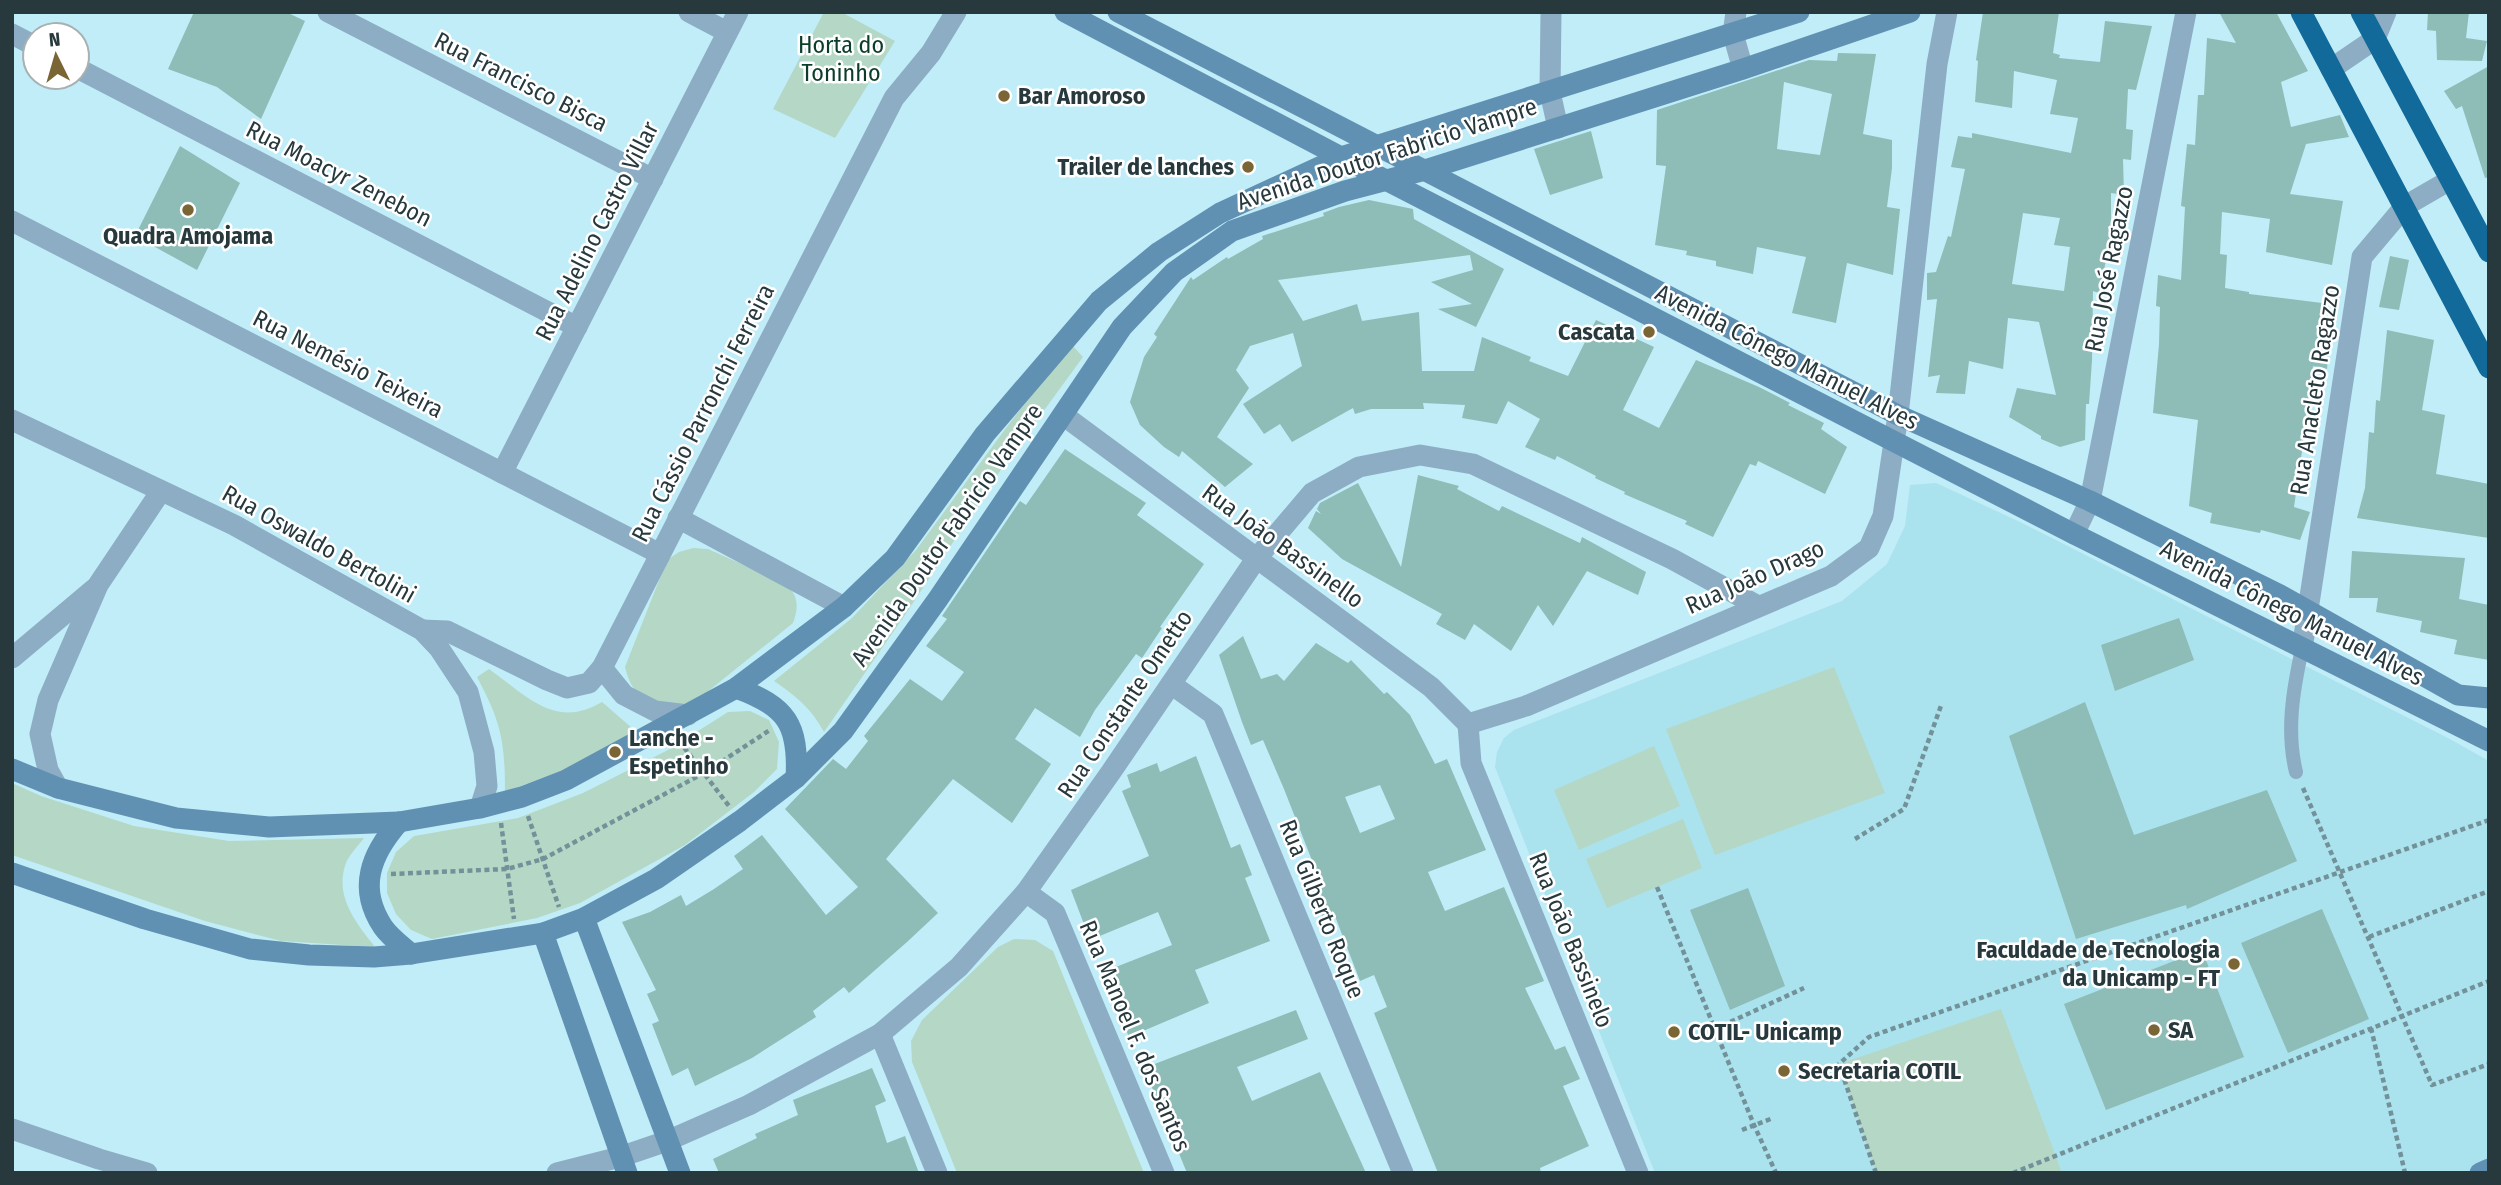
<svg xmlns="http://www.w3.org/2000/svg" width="2501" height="1185" viewBox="0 0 2501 1185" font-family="'Fira Sans Condensed',sans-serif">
<rect width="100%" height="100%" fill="#c0edf8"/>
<!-- built -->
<path fill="#aae2ee" d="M1936,483L2020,522L2448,738L2489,761V1168L2478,1173H1655L1495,767L1497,752L1504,738L1514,730L1842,601L1887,564L1905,526L1910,485Z"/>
<!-- green -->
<g fill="#b4d8c5">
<path d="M824,12H841L895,41L835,138L773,109Z"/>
<path d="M1071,344L1083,357L1002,468L905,615L824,732C811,708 796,696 774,681L852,618L916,550L1006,428Z"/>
<path d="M693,548L708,549C723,556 785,582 792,591C799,601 797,612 793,623L701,697L675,708C647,698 633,700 625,667L667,560L679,552Z"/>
<path d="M1834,667L1885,793L1715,855L1666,729Z"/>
<path d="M489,669C527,696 555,730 602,702L640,735L590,760L505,792C505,741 501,722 477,677Z"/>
<path d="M750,711L769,720L779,742L777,769L754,792L685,845L580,903L537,918L432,939L411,930L396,914L387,893V873L396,852L414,836L518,818L583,793L668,750L728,712Z"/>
<path d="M1654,746L1680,806L1579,850L1554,790Z"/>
<path d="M12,783L41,796L134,826L229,841L364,838C358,846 347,857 345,866C335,898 357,924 375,947L281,941L205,921L12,855Z"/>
<path d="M1683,819L1702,868L1607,908L1586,859Z"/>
<path d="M1014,939L1035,940L1053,951L1144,1173H957L912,1062L911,1041L922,1020L998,947Z"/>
<path d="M2001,1009L2062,1173H1876L1839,1064Z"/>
</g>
<!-- building -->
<g fill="#8ebcb7" fill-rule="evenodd">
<path d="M194,12H286L305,21L261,119L217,87L168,69Z"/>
<path d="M1983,12H2059L2053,53L2060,55L2059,58L2100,62L2105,21L2152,26L2136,90L2128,89L2126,129L2133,130L2131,160L2123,159L2124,195L2111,193V252L2108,251L2099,293L2093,291L2092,360L2089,404H2086L2085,440L2060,447L2041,439V436L2009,417L2017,388L2056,395L2039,322L2008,318L2003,369L1969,361L1965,394L1936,393L1940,375L1928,377L1937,299L1927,300V273L1936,272L1948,236L1951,237L1965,169L1951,167L1958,136L1972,138V133L2071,153L2078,118L2050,114L2057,80L2014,71L2012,108L1975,102L1978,61L1976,60ZM2023,213L2060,218L2054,245L2070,247L2064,291L2012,284Z"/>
<path d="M2219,12H2276L2308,71L2281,82L2291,127L2340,115L2349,137L2306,144L2290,194L2343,201L2332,265L2266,252L2270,219L2222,212L2220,254L2227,255L2225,288L2249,292V294L2322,303L2320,337L2330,338L2327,369L2313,366L2307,407L2311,408L2307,437H2304L2294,507L2310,512L2300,540L2261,530L2260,533L2210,523L2212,513L2189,506L2198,420L2153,413L2159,344L2160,307L2156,306L2158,275L2181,280L2185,207L2181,206L2187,144L2195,145L2198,95H2204L2207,38L2236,43Z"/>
<path d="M2428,12H2469L2466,38L2487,41L2482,61L2437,60L2436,31L2427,30Z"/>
<path d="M1838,53L1876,54L1863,134L1892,140V168L1887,207L1900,209L1893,275L1847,263L1836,323L1792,313L1806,257L1757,247L1753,274L1716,266V261L1686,255L1687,251L1655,245L1666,166L1656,165L1657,110L1809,60L1837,61ZM1784,82L1832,94L1820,155L1777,149Z"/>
<path d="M2489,66V177L2485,178L2462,106L2456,109L2444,91Z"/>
<path d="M1591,131L1603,178L1550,195L1534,149Z"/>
<path d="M180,146L240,183L197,270L135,236Z"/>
<path d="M1369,200L1413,209L1414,219L1504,269L1476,327L1438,309L1472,304L1431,282L1473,270L1470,255L1278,280L1303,321L1357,304L1362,321L1419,312L1422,371H1474L1482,337L1531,357L1529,361L1568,376L1596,320L1654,347L1623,410L1659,428L1696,360L1759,387L1790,403L1788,405L1824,423L1821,429L1847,447L1825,494L1758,461L1756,466L1750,464L1713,537L1685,524L1687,521L1624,494L1625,492L1595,478L1596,476L1557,456L1555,460L1525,447L1540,419L1508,401L1497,424L1462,418L1465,405L1423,403L1424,409H1371L1355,414L1353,408L1292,442L1280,424L1264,434L1243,404L1302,366L1293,333L1250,346L1236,370L1249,388L1217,437L1253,464L1225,487L1182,451L1179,457L1164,447L1140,425L1130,402L1144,357L1157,337L1154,334L1191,277L1193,280L1227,257L1228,259L1263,239L1262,236L1324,216L1323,213L1339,207Z"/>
<path d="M2390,256L2409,260L2399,310L2379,307Z"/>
<path d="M2387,330L2434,340L2422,410L2445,415L2436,474L2489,484V538L2357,518L2365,488L2369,432L2374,433L2376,400L2380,401Z"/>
<path d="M1065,449L1146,503L1137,515L1204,564L1160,627L1162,628L1142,658L1136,654L1095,710L1080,737L1035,708L1015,739L1051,764L1012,823L953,779L886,859L938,913L907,942L849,993L844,987L813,1011L816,1017L752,1058L695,1086L688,1068L672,1076L652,1024L659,1021L647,994L656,990L622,922L650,912L681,895L686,906L714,889L743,869L734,856L762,835L826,915L858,887L785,809L833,759L846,769L868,741L864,736L910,679L942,701L964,672L926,646L947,619L942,616L1020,501L1026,505Z"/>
<path d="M1418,475L1459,486L1457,489L1499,511L1502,506L1580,543L1582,537L1646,572L1638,595L1587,571L1553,626L1538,605L1511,651L1474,624L1465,640L1436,624L1442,614L1342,559L1308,528L1316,511L1321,514L1317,509L1320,503L1358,483L1401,567Z"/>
<path d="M2352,551L2465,558L2459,599L2489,605V660L2454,654L2457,640L2420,632L2422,621L2376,612L2378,598H2349Z"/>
<path d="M2179,618L2194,660L2115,691L2101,645Z"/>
<path d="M1243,636L1261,679L1277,674L1284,681L1316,643L1348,663L1351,660L1384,694L1387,692L1410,715L1435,764L1447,759L1486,850L1428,872L1445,911L1504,887L1544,981L1525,988L1555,1050L1565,1046L1580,1079L1563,1086L1589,1146L1540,1168L1541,1173H1438L1374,1013L1387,1007L1374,975L1360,981L1333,911L1322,916L1312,890L1322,886L1284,789L1263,740L1251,745L1242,722L1219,655ZM1380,785L1395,819L1360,833L1345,797Z"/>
<path d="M2085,702L2134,835L2267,790L2297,861L2187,909L2186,905L2076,939L2009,736Z"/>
<path d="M1196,756L1231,848L1240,844L1252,875L1245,878L1270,941L1195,970L1209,1003L1129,1037L1103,972L1172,945L1158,912L1090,940L1071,890L1149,856L1122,791L1131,787L1127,775L1157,763L1160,772Z"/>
<path d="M1748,888L1785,986L1730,1010L1690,910Z"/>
<path d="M2322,909L2369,1019L2288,1053L2241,943Z"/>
<path d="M2202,950L2244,1057L2106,1110L2064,1004Z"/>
<path d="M1296,1010L1308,1039L1237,1067L1252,1101L1320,1072L1366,1173H1187L1144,1068Z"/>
<path d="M872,1068L886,1101L875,1106L887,1143L905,1136L919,1173H719L713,1159L757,1138L755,1134L798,1115L793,1100Z"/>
</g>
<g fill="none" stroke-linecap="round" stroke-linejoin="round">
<!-- path -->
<g stroke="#729199" stroke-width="4.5" stroke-dasharray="5 3.5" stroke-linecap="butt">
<path d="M679,741L729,806"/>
<path d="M2303,788L2432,1085L2489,1064"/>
<path d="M528,816L559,907"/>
<path d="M501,823L514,919"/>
<path d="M1855,839L1904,809L1942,703"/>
<path d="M391,874L507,869L543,859L704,773L770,730"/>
<path d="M1657,887L1754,1125L1776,1173"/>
<path d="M2369,937L2489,891"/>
<path d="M2371,1028L2405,1173"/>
<path d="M1715,1029L1804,988"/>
<path d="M1742,1130L1773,1118"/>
<path d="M1876,1173L1839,1064L1869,1037L2489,820"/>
<path d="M2013,1173L2489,981"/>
</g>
<!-- lane -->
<path stroke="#8dadc4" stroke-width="14" d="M2296,772C2286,731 2293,690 2302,649"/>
<!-- street -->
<g stroke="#8dadc4" stroke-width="21">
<path d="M328,12L653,179"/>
<path d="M689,12L727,32"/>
<path d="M1551,12L1550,92L1558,128"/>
<path d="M1736,12L1733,34L1743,69"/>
<path d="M12,34L35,46"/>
<path d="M77,68L577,327"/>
<path d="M2331,69L2375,39L2386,12"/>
<path d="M12,221L660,554"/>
<path d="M1063,415L1431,687L1468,724"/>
<path d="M12,420L234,525L422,630L439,648L468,692L484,752L487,786L480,808"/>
<path d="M502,473L738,12"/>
<path d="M678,518L844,607"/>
<path d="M2074,534L2090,501L2186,12"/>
<path d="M422,630L447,631L547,680L567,688L589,683L602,668L894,98L931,53L956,12"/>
<path d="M2302,649L2362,257L2405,206L2450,180"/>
<path d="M12,658L94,589"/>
<path d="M602,668L624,695L655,711L688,715"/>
<path d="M1171,684L1213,714L1403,1173"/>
<path d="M1468,724L1526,706L1831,576L1869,548L1883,516L1898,415L1937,64L1947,12"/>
<path d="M1468,724L1471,763L1638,1173"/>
<path d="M58,788L48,770L40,734L48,700L98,585L161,491"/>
<path d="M1026,892L1055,913L1164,1173"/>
<path d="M880,1034L937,1173"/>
<path d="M12,1129L99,1159L147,1173"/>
<path d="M557,1173L620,1157L667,1141L749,1105L880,1034L959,967L1026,892L1111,772L1256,559L1312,493L1359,467L1420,455L1473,464L1672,559L1758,606"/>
</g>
<!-- secondary -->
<g stroke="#6091b3" stroke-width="21">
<path d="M1065,12L1341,157L2074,534L2489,741"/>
<path d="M1118,12L1898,415L2090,501L2280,595L2458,695L2489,698"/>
<path d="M736,688C787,706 799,725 796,778"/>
<path d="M12,769L58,788L176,818L269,827L399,822L480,808L522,797L566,780L736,688L844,607L895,558L985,434L1099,301L1159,252L1220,213L1341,157L1799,12"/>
<path d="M399,822C371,854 357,888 383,927C390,937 402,946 411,954"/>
<path d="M12,873L145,919L250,949L309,955L374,957L411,954L543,933L584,918L656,879L740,821L796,778L843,731L938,599L1122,327L1174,272L1232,231L1345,191L1425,170L1743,69L1910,12"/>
<path d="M584,918L680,1173"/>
<path d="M543,933L627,1173"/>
<path d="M2480,1173L2489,1169"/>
</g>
<!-- highway -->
<g stroke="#116a9a" stroke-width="21">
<path d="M2301,12L2489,368"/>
<path d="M2361,12L2489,252"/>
</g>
</g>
<!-- markers -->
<g fill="#7a6534" stroke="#fff" stroke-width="2.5">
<circle cx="1004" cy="96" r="7"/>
<circle cx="1248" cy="167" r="7"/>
<circle cx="188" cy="210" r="7"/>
<circle cx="1649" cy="332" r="7"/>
<circle cx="615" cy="752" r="7"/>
<circle cx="2234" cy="964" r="7"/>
<circle cx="2154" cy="1030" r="7"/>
<circle cx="1674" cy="1032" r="7"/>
<circle cx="1784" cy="1071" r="7"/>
</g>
<g text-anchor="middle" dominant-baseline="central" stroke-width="5" stroke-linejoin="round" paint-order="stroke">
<!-- park labels -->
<g font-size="24" fill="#0b3d2a" stroke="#fff">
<text x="841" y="45">Horta do<tspan x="841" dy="28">Toninho</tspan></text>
</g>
<!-- street labels -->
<g font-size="24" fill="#27393d" stroke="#fff">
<text transform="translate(521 82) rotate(27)">Rua Francisco Bisca</text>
<text transform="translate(1387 154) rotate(-18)">Avenida Doutor Fabricio Vampre</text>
<text transform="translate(339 174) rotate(27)">Rua Moacyr Zenebon</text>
<text transform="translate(597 231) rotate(-63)">Rua Adelino Castro Villar</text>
<text transform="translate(2109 269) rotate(-79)">Rua José Ragazzo</text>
<text transform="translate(1787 357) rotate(27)">Avenida Cônego Manuel Alves</text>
<text transform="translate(348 364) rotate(27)">Rua Nemésio Teixeira</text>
<text transform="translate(2315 390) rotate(-81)">Rua Anacleto Ragazzo</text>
<text transform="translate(703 413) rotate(-63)">Rua Cássio Parronchi Ferreira</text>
<text transform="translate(947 535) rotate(-55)">Avenida Doutor Fabricio Vampre</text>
<text transform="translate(319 544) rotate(29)">Rua Oswaldo Bertolini</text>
<text transform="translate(1283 546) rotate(36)">Rua João Bassinello</text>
<text transform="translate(1755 577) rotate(-24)">Rua João Drago</text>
<text transform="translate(2292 613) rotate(27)">Avenida Cônego Manuel Alves</text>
<text transform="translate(1125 704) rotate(-56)">Rua Constante Ometto</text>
<text transform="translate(1322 909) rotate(68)">Rua Gilberto Roque</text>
<text transform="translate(1571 940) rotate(68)">Rua João Bassinelo</text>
<text transform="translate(1135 1036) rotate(67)">Rua Manoel F. dos Santos</text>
</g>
<!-- poi labels -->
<g font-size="24" font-weight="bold" fill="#27393d" stroke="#fff" text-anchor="start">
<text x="1018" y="96">Bar Amoroso</text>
<text x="1234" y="167" text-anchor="end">Trailer de lanches</text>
<text x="188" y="236" text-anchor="middle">Quadra Amojama</text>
<text x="1635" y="332" text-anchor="end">Cascata</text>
<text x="629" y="738">Lanche -<tspan x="629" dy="28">Espetinho</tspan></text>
<text x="2220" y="950" text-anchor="end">Faculdade de Tecnologia<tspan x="2220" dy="28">da Unicamp - FT</tspan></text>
<text x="2168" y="1030">SA</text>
<text x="1688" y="1032">COTIL- Unicamp</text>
<text x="1798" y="1071">Secretaria COTIL</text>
</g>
</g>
<!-- border -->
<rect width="2501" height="1185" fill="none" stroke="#27393d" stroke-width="28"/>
<!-- north arrow -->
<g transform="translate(56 56) rotate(355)"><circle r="33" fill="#ffffff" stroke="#a9b0b1" stroke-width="2"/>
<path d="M0-5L12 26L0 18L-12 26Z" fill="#7a6534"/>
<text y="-10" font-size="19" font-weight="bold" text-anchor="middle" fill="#27393d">N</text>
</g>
</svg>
